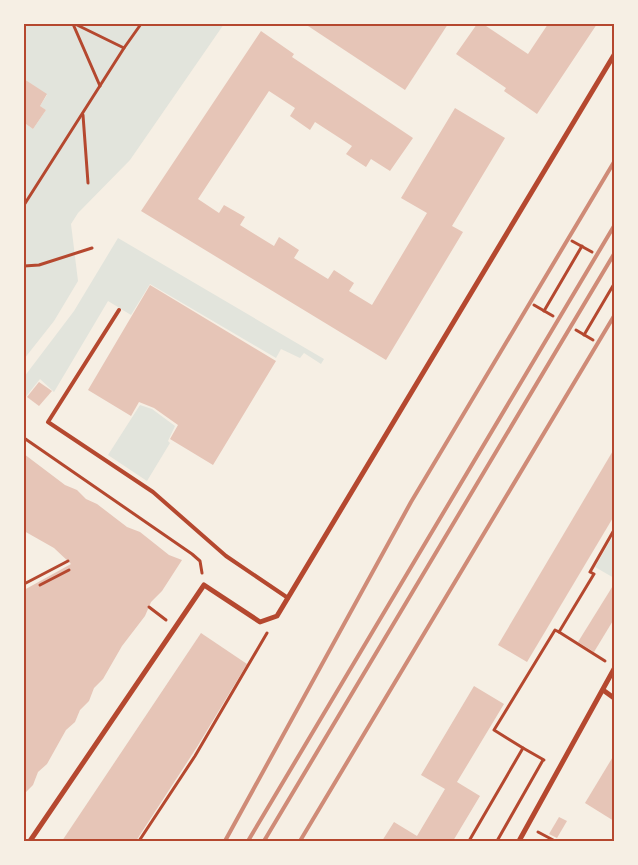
<svg xmlns="http://www.w3.org/2000/svg" width="638" height="865" viewBox="0 0 638 865" font-family="Raleway,sans-serif">
<rect width="100%" height="100%" fill="#f6efe4"/>
<!-- green -->
<g fill="#e2e4dc">
<path d="M24,24H224L130,160L78,213L71,224L78,281L54,321L24,359V128L26,124L33,129L46,110L40,106L47,95L24,79Z"/>
<path d="M118,238L324,359L321,364L304,353L300,358L281,349L276,358L150,284L131,315L108,301L54,392L40,379L24,399V377L74,311Z"/>
<path d="M140,405L152,409L175,426L168,441L170,443L147,481L108,455Z"/>
<path d="M614,534V578L595,567Z"/>
</g>
<!-- building -->
<g fill="#e6c5b7">
<path d="M305,24H448L405,90Z"/>
<path d="M477,24H483L528,54L548,24H597L537,114L504,91L506,88L456,54Z"/>
<path d="M261,31L294,54L292,57L413,138L390,171L371,159L366,167L346,154L352,146L315,122L310,130L290,116L295,108L269,91L198,199L219,213L224,205L245,217L240,225L274,246L279,237L299,250L294,258L328,279L334,270L354,283L349,291L372,305L427,213L401,198L455,108L505,138L452,226L463,232L386,360L141,211Z"/>
<path d="M24,79L47,94L40,106L46,110L33,129L26,124L24,128Z"/>
<path d="M150,285L276,361L213,465L170,439L178,425L154,408L139,402L131,416L88,390Z"/>
<path d="M39,382L52,391L39,406L27,397Z"/>
<path d="M614,449V516L527,662L498,645Z"/>
<path d="M24,454L65,485L77,490L86,499L97,504L127,527L140,532L169,555L182,560L162,591L151,602L145,616L122,646L103,679L94,688L89,701L80,710L75,722L66,730L47,764L38,772L33,785L24,794V590L71,564L54,548L24,531Z"/>
<path d="M614,584V619L594,652L578,642Z"/>
<path d="M201,633L247,664L197,747L136,841H62Z"/>
<path d="M474,686L504,704L457,782L480,796L453,841H382L394,822L417,836L445,789L421,775Z"/>
<path d="M614,755V821L585,803Z"/>
<path d="M559,817L567,821L557,838L549,834Z"/>
</g>
<g fill="none" stroke-linecap="round" stroke-linejoin="round">
<!-- path -->
<g stroke="#b5482f" stroke-width="3">
<path d="M73,24L100,86"/>
<path d="M124,48L141,24"/>
<path d="M83,115L88,183"/>
<path d="M24,205L124,48L75,24"/>
<path d="M572,241L592,252"/>
<path d="M24,266L39,265L92,248"/>
<path d="M534,305L553,316"/>
<path d="M544,311L582,246"/>
<path d="M576,330L593,340"/>
<path d="M584,335L614,284"/>
<path d="M24,438L192,554L200,561L202,573"/>
<path d="M24,584L68,561"/>
<path d="M40,585L69,570"/>
<path d="M149,607L166,620"/>
<path d="M559,632L605,661"/>
<path d="M523,748L544,760"/>
<path d="M538,832L555,841"/>
<path d="M139,841L195,756L267,633"/>
<path d="M469,841L523,748L494,730L555,630L559,632L594,574L590,572L614,530"/>
<path d="M497,841L543,760"/>
</g>
<!-- service -->
<path stroke="#b5482f" stroke-width="4" d="M119,310L48,422L153,492L226,556L288,598"/>
<!-- minor -->
<g stroke="#b5482f" stroke-width="5">
<path d="M603,690L614,698"/>
<path d="M30,841L204,585L260,622L277,616L614,55"/>
<path d="M519,841L614,669"/>
</g>
<!-- rail -->
<g stroke="#cf8b77" stroke-width="4">
<path d="M225,841L411,502L614,162"/>
<path d="M248,841L614,226"/>
<path d="M264,841L614,254"/>
<path d="M300,841L614,316"/>
</g>
</g>
<!-- border -->
<rect width="638" height="865" fill="none" stroke="#f6efe4" stroke-width="50"/>
<rect x="25" y="25" width="588" height="815" fill="none" stroke="#b5482f" stroke-width="2"/>
</svg>
